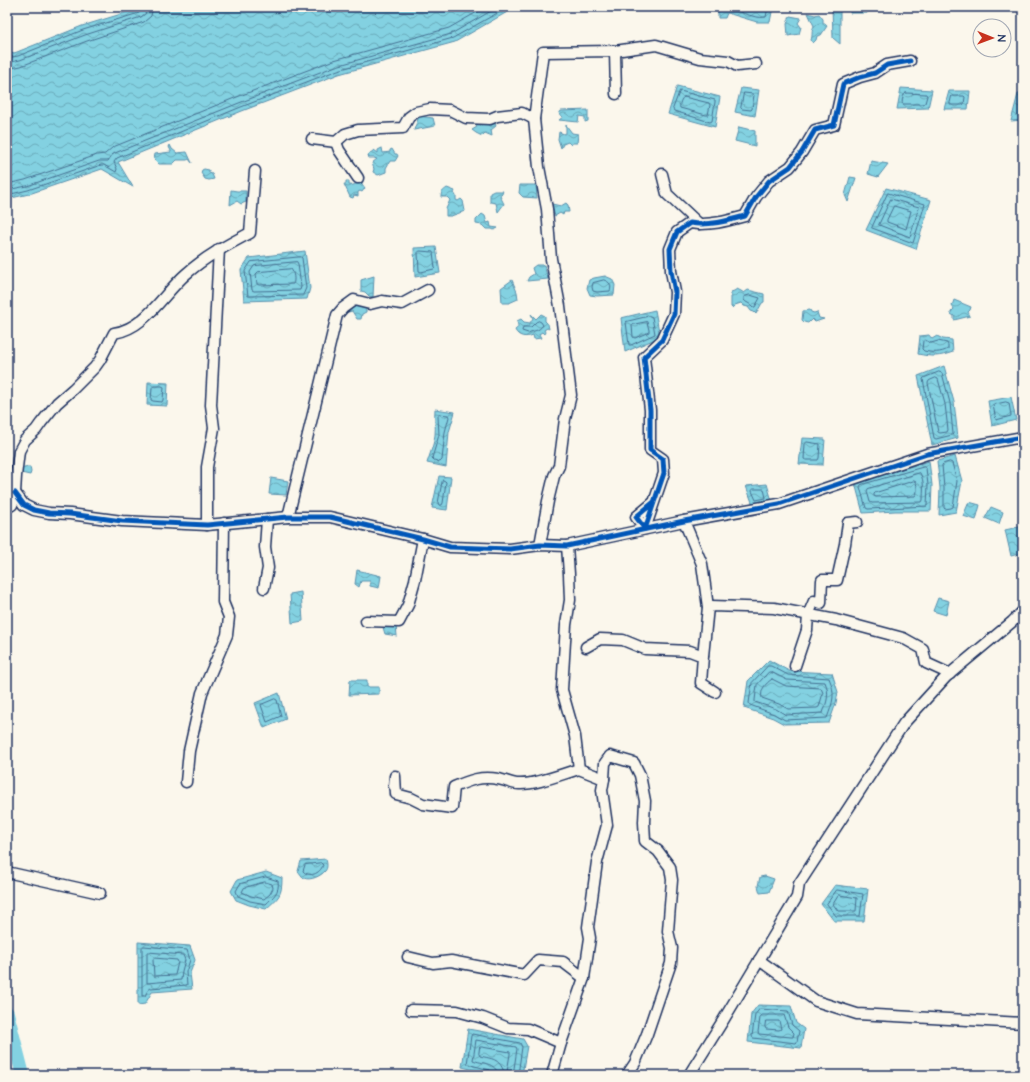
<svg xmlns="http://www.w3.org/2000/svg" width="1030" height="1082" viewBox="0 0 1030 1082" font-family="'Architects Daughter',sans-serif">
<defs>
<pattern id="water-waves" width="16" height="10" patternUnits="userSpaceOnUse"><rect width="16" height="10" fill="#83d1e1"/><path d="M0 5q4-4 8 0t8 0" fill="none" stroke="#6aaaba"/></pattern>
</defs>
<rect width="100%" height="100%" fill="#fbf7ec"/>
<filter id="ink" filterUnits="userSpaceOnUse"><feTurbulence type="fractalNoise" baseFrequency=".025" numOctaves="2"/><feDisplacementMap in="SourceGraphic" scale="8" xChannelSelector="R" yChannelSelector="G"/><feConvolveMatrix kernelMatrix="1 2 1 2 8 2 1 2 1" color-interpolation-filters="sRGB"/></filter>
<g filter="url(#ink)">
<!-- water -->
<g fill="url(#water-waves)" stroke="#5990ad">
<path d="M144,7H516L455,42L339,74L242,111L118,162L133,187L102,169L29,194L7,199V55L17,52L82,26Z"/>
<path d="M718,7H773L770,22H757L727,13L725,18H718Z"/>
<path d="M832,7H840V44L833,38Z"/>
<path d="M850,7H870L867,13H850Z"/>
<path d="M808,13L815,15L819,14L823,19V23H825L827,26L821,35L817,36L816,40L813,43L811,40C813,35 811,31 814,26Z"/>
<path d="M790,16L801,18L798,23L801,27L799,34L788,36L787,24Z"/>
<path d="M677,86L720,97L715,127L668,114Z"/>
<path d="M741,88L759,90L755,116L735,112Z"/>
<path d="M901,88L932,90L928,108L897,109Z"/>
<path d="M949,91H970L968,109H944Z"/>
<path d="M1018,94H1023V120L1011,121Z"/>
<path d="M588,110V121L585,122V117L579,116L578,122L559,120L563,117L559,114L561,111Z"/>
<path d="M419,116L433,118L435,126L414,130Z"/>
<path d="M484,121L489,124L494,121L496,126L491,130L492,136L485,133L482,136L476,133L472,130L477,127L476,123L482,125Z"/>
<path d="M566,125L572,133L578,134L577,143H572L571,145L568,142L563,144L561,148L558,139L559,132L564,134L566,133Z"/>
<path d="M739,127L755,131V146L735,141Z"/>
<path d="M170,145L172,149L177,153L187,152L192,163L189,159L187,160H177L173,164H159L154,159L155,154L171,152V151L169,147Z"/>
<path d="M382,148L383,153L390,152V150L392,149L395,154H397L398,156L395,161H390L386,168V172L378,175L373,172L374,169L372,163L377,159L374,158H369L368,155L374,150L378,153V150Z"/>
<path d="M871,161L888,164L878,177L868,174Z"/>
<path d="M204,169L209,170V173L212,174L214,179L209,180L205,179L201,173L202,170Z"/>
<path d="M850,177L856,178L848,202L845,195Z"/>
<path d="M362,180V184L365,188L362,192L360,191L358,192V196L354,195L353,198L350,197L344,184H346V181H349V185C355,186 357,183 362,180Z"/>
<path d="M520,185H536L537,198L523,197L519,193Z"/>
<path d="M447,188L455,191L454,193L456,196V200L458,201L461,199L463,201L465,211L451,216H446V209L450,200L447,197H441C441,192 443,191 447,188Z"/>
<path d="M886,188L931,200L916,249L866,230Z"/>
<path d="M231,190L237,191H246V202L241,204L237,201L230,205Z"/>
<path d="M494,191H503L500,196L504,204L498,212L496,203L490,202V193Z"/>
<path d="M566,203L568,205L569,212H564L563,215L560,213L555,216L553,210L552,204L561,206Z"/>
<path d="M482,214L485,216L487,223L490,222L491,227L498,228L494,230L492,229H486L482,225L476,224V220Z"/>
<path d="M436,247L440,273L415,277L414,248Z"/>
<path d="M305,251L310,288L307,299L244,301L241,270L249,258Z"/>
<path d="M536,265H544L548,279L527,281L529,277L534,274L532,268Z"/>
<path d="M374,276L373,297L369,296L365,292L361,291V280Z"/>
<path d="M605,276L612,279L615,285L614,295L597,296L590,295L587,288L589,280L594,278Z"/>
<path d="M512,280L517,292L518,299L509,303H502L501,288Z"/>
<path d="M737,289L741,291L744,293L748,290L764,294V302L762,303L756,314L754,312L751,311L748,307L744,306L741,303L735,305L732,308L731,307V292L734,291Z"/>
<path d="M954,300L971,307L970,310L968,312L970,316L954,320V316L951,314V312L954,309L952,306Z"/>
<path d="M355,305L366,306V312L362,314L361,319H357L352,311L344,313Z"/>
<path d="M655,310L660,337L625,352L621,318Z"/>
<path d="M810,310L811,312L814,313L817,312L819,318L824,319L815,322L812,319L808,323L804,322L802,320L803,311Z"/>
<path d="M531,314L536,319L541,314L545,316V321L548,324L549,329L547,328L544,330L545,332L544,334L542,332L539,334L541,338L534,339L533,335C526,338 518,337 515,330C520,327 517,324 517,321L521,319L524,322L530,323L533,318Z"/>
<path d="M929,335L932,339L937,336L943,339L952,340L953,352C939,357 932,357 918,354L920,336Z"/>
<path d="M944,366L954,402L958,438L932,445L918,376Z"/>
<path d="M148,382L168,383L167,406L147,405Z"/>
<path d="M1011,397L1016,420L992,426L988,401Z"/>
<path d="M435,409L455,412L449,432L446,467L427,463C430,454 434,444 435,435C436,426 434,418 435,409Z"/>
<path d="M802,438L825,439L823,465L799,464Z"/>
<path d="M1018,441H1023V466H1020Z"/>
<path d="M955,456L962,481L956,512L939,515L940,488L937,461Z"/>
<path d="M929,461L932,485L931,511H895L863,513L855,483Z"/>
<path d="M27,467H30L31,472L30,475L21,473V468H25Z"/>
<path d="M439,476L451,477L447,510L432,508Z"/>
<path d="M271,478L288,481L286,495L269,494Z"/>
<path d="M767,484L772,501L753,505L746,486Z"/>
<path d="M969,502L980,505L976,520L963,516Z"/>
<path d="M991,507L1003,512L999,524L985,518Z"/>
<path d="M1023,526V553L1011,556L1005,530Z"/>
<path d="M357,570L381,576L379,588L370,586V581H361L359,587L355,584Z"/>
<path d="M301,592L303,621L292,623L290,594Z"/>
<path d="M938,598L949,601L946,615L933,611Z"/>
<path d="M382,624L396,626L397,636L385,634Z"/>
<path d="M769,660L789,671L832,673L838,692L836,703L829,723L784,724L773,718L744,708L748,681Z"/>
<path d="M350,680H367V687H379V694L349,695Z"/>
<path d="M279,693L286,719L264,728L255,703Z"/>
<path d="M326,859C327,863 328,868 325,871C321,876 310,881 304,878C302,877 300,873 298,871L301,861Z"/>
<path d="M266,872L282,878C282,896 279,897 266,909L249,905L236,900L231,891L237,880Z"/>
<path d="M765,876L774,879L769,892L760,893L758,886L760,877Z"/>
<path d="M835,885L868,889L864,921H834L821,904Z"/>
<path d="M138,942L190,946L195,960L190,973L192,989L152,992L145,1004L138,1005Z"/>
<path d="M758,1005L791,1006L796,1023L804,1029L801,1048L748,1042L751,1014Z"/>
<path d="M468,1029L523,1039L527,1046L522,1075H497L462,1067Z"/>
</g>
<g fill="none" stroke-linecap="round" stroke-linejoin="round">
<!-- shore -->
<g stroke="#457092" stroke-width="1">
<path d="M722,7L724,10C736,7 752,20 766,17L768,7"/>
<path d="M7,58L18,56L83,30L139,13L141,11L142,7"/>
<path d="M7,63L20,60L85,35L141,17L146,13L147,7"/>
<path d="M7,69L21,66L87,41L144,22L151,16L153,7"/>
<path d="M680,91L715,100V102L712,121L710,122L674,111L673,109Z"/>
<path d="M744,93L753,94L754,95L752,109L751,110L742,109L741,108Z"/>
<path d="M906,93L926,94L927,96L925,103L923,104H903C901,102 903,94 906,93Z"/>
<path d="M952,96H964L965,97L964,104L962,105H950V103Z"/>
<path d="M684,97L709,103L710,105L708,115H706L680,108C679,105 681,98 684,97Z"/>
<path d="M7,184L25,180L97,155L105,154L113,147L237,97L334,60L449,28L486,7"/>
<path d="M7,190L27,186L99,161H108L112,155L115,153L239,103L336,66L451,34L498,7"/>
<path d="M888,193L925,204L913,243L872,228Z"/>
<path d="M7,195L28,190L101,165H104L116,172L117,169L114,162L117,158L241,107L338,70L453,38L508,7"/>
<path d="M891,199L919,207L910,237L879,225Z"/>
<path d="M894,206L911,211L906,229L887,222V220Z"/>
<path d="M420,251L433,252L435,268L434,269L421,272L419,271L418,253Z"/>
<path d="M301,257L302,258L306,288L303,295L249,296H248L245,271L251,262Z"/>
<path d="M297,262L298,264L301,287L300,290L254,291L252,290L250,272L254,266Z"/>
<path d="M291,269C294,272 295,281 293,284L259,285L257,284L256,274L258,272Z"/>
<path d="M604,280C610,282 612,285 610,291L597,292L593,291L592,287L593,283Z"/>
<path d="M750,295L760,298L755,307H753C750,303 746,303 744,300V297Z"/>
<path d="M650,316L652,317L655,334L631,345H629L626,322Z"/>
<path d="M539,321L541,322L543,325C538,332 534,330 528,333L522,331L523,327H531L536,322Z"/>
<path d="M647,322L649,330V332L635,338L633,337L632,325Z"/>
<path d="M925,340L931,343L938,341L947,343L948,345V349C941,353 932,353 924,351L922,349L923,341Z"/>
<path d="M939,372L942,373L950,403L953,434L952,435L936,439L934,438L923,379L924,378Z"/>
<path d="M936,378L938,379L945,404L948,430L947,432L940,433L938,432L928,383L929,381Z"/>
<path d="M154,386H162L164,387L163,400L162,402L153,401L151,400L152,388Z"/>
<path d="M1006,402L1009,403L1011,416L996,420L993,405Z"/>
<path d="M440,414L448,415L449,417L445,432L442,460L440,462L434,460L432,458L439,435L438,416Z"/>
<path d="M807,442L820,444L819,458L818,460H806L804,459L805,444Z"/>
<path d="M950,462L952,463L957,481L953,507L951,508L945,509L944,508V488L942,465L943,464Z"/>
<path d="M924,467L926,468L928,485L927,506L868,509L866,508L860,487L861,485Z"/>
<path d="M920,473C925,481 923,492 923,500L922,502L872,503L870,502L867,491L868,489Z"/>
<path d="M443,480L445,481L446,482L443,503L442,505H439L438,503L442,482Z"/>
<path d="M914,481L916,482C917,486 918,493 915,496L876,497L874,496V494L875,493Z"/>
<path d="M754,489H764L766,498L756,500L752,491Z"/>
<path d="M768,666H771L788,675L829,678C836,694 833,702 827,718L785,720L774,714L750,705L749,703L752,683Z"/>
<path d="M769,672H771L787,680L825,682C830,694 827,701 823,713L786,715L776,709L755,702V700L757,685Z"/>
<path d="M772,679L786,686L821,688L823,693L819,707L817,708L788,709L779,704L762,698C760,690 765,684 772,679Z"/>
<path d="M275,699L277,700L281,716L267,722L261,705Z"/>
<path d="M321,863L323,865C320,874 309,878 303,871L305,865Z"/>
<path d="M266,877L278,881C280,892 273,897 266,904L250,901L238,896L236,891L240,884Z"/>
<path d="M265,882L272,884L273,888L270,894L264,899L251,896L242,892L244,888Z"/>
<path d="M837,890L863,894L860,916H836L827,904Z"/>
<path d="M840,895L857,898L856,911H838L833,904L838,896Z"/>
<path d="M144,946L187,950L190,960L186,972L187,985L151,988L148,990L145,996H142V948Z"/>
<path d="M148,952L183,955L185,960L182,971L181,980L147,983V953Z"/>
<path d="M154,958L177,960L178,962L175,975L154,976L153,960Z"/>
<path d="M760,1009L788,1011L792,1025L799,1031L797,1042L796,1043L753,1038L752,1036L755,1015Z"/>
<path d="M762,1015H784L788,1027L794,1033L793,1037H791L759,1034L758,1032L760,1018Z"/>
<path d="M766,1021H779L781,1029L779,1030L766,1029L765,1027Z"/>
<path d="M480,1047H482L510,1052V1054L507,1072H504C499,1058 492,1059 480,1056L479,1054Z"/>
<path d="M492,1075V1072L490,1070L467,1064L471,1036L472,1034L520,1043L522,1047L518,1075"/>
<path d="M498,1075C496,1062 482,1064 473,1060L476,1040L516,1047L517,1049L513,1075"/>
</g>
<!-- river -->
<path stroke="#83d1e1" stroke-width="14" d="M7,1013L23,1075"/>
<!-- minor casing -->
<g stroke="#1b2f5e" stroke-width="13">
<g id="minor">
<path d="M615,51L656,45L700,58L728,61L737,66L756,64"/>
<path d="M312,139L336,142L345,134L358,130L403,128L409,117L416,112L430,109L450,110L466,118L490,119L497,116L522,113L534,119"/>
<path d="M336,142L339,150L358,178"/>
<path d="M662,174L667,194L699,224"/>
<path d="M15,493L24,505L34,510L49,513L70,514L122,521L207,525L288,517H330L423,539L450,547L510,549L540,545L567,546L684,521L779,504L927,454L1023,437"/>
<path d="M654,502L636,517L645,529L664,473L663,459L650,450V410L644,357L662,340L674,314L675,292L671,271L670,249L677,232L690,223C709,226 727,221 745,216L756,197L769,181L790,167L802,152L815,130L834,125L843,84L860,77L875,73L887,65L910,61"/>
<path d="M7,507L12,505L15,493L16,476L19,451L25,440L36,430L41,423L57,403L73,389L95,367L100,360L114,333C146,328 163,294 186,274C205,257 227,245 250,233L255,171"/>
<path d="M288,517L337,315L343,308L354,300L370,304L382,301L402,304L428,290"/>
<path d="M684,521L702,564L708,607L703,656"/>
<path d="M207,525V467L214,428L211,405L219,249"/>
<path d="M540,545L548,501L554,476L559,466L565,419L571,395L560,306L551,259L547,209L539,167L534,119L543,52L615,51L616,94"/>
<path d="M264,588L268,568L265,547L267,519"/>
<path d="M708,607L711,606L774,608L836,620L903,638L923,649L926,663L950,674"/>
<path d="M366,621L399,622L408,605L415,580L423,539"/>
<path d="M586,647L600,639L623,640L645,649L690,651L703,656L701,683L715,692"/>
<path d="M795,666L807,630L808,615L814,601L821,603L822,580H837L845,544L848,523L857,522"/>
<path d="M604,779L605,763L610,756L634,763L640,775L645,801L644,822L645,841L658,851L670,867L672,880L668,931L672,948L671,963L647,1034L635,1063L627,1075"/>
<path d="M186,782L189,751L202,693L227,635L229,617L223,602L224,523"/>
<path d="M394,786L395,776L396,794L411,798L423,804L452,808L454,787C470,780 481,776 498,779C505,780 512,784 519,784C535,785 562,774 579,769"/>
<path d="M7,871L11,873L100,893"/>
<path d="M408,957L433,963L451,961L524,975L538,960L563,962L584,978"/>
<path d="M759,960L816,1001L857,1014L1023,1023"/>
<path d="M411,1010L457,1011L483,1018L508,1028L528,1029L561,1043"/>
<path d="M552,1075L561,1043L584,978L590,938L588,927L597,862L607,825L602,790L604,779L579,769L575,736L562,690L566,625L570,600L569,574L567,546"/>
<path d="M689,1075L724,1019L797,897L799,884L904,723L946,677L1012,622L1023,611"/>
</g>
</g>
<!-- minor -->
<use href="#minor" stroke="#fbf7ec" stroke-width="10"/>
<!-- cycleway casing -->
<g stroke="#fbf7ec" stroke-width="8">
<g id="cycleway">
<path d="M15,493L24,505L34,510L49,513L70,514L122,521L207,525L288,517H330L423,539L450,547L510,549L540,545L567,546L684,521L779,504L927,454L1023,437"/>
<path d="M654,502L636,517L645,529L664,473L663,459L650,450V410L644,357L662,340L674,314L675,292L671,271L670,249L677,232L690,223C709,226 727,221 745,216L756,197L769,181L790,167L802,152L815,130L834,125L843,84L860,77L875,73L887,65L910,61"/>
</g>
</g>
<!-- cycleway -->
<use href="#cycleway" stroke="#0057b8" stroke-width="5"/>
</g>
</g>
<!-- margin -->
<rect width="1030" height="1082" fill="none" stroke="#fbf7ec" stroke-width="24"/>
<rect x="12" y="12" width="1006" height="1058" fill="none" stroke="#1b2f5e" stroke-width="1.5" filter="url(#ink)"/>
<!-- north arrow -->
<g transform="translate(992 38) rotate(91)"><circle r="19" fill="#fbf7ec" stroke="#a1a7b3"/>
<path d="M0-3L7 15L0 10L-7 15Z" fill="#c8321e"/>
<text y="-6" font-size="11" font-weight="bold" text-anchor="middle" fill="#1b2f5e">N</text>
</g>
</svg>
